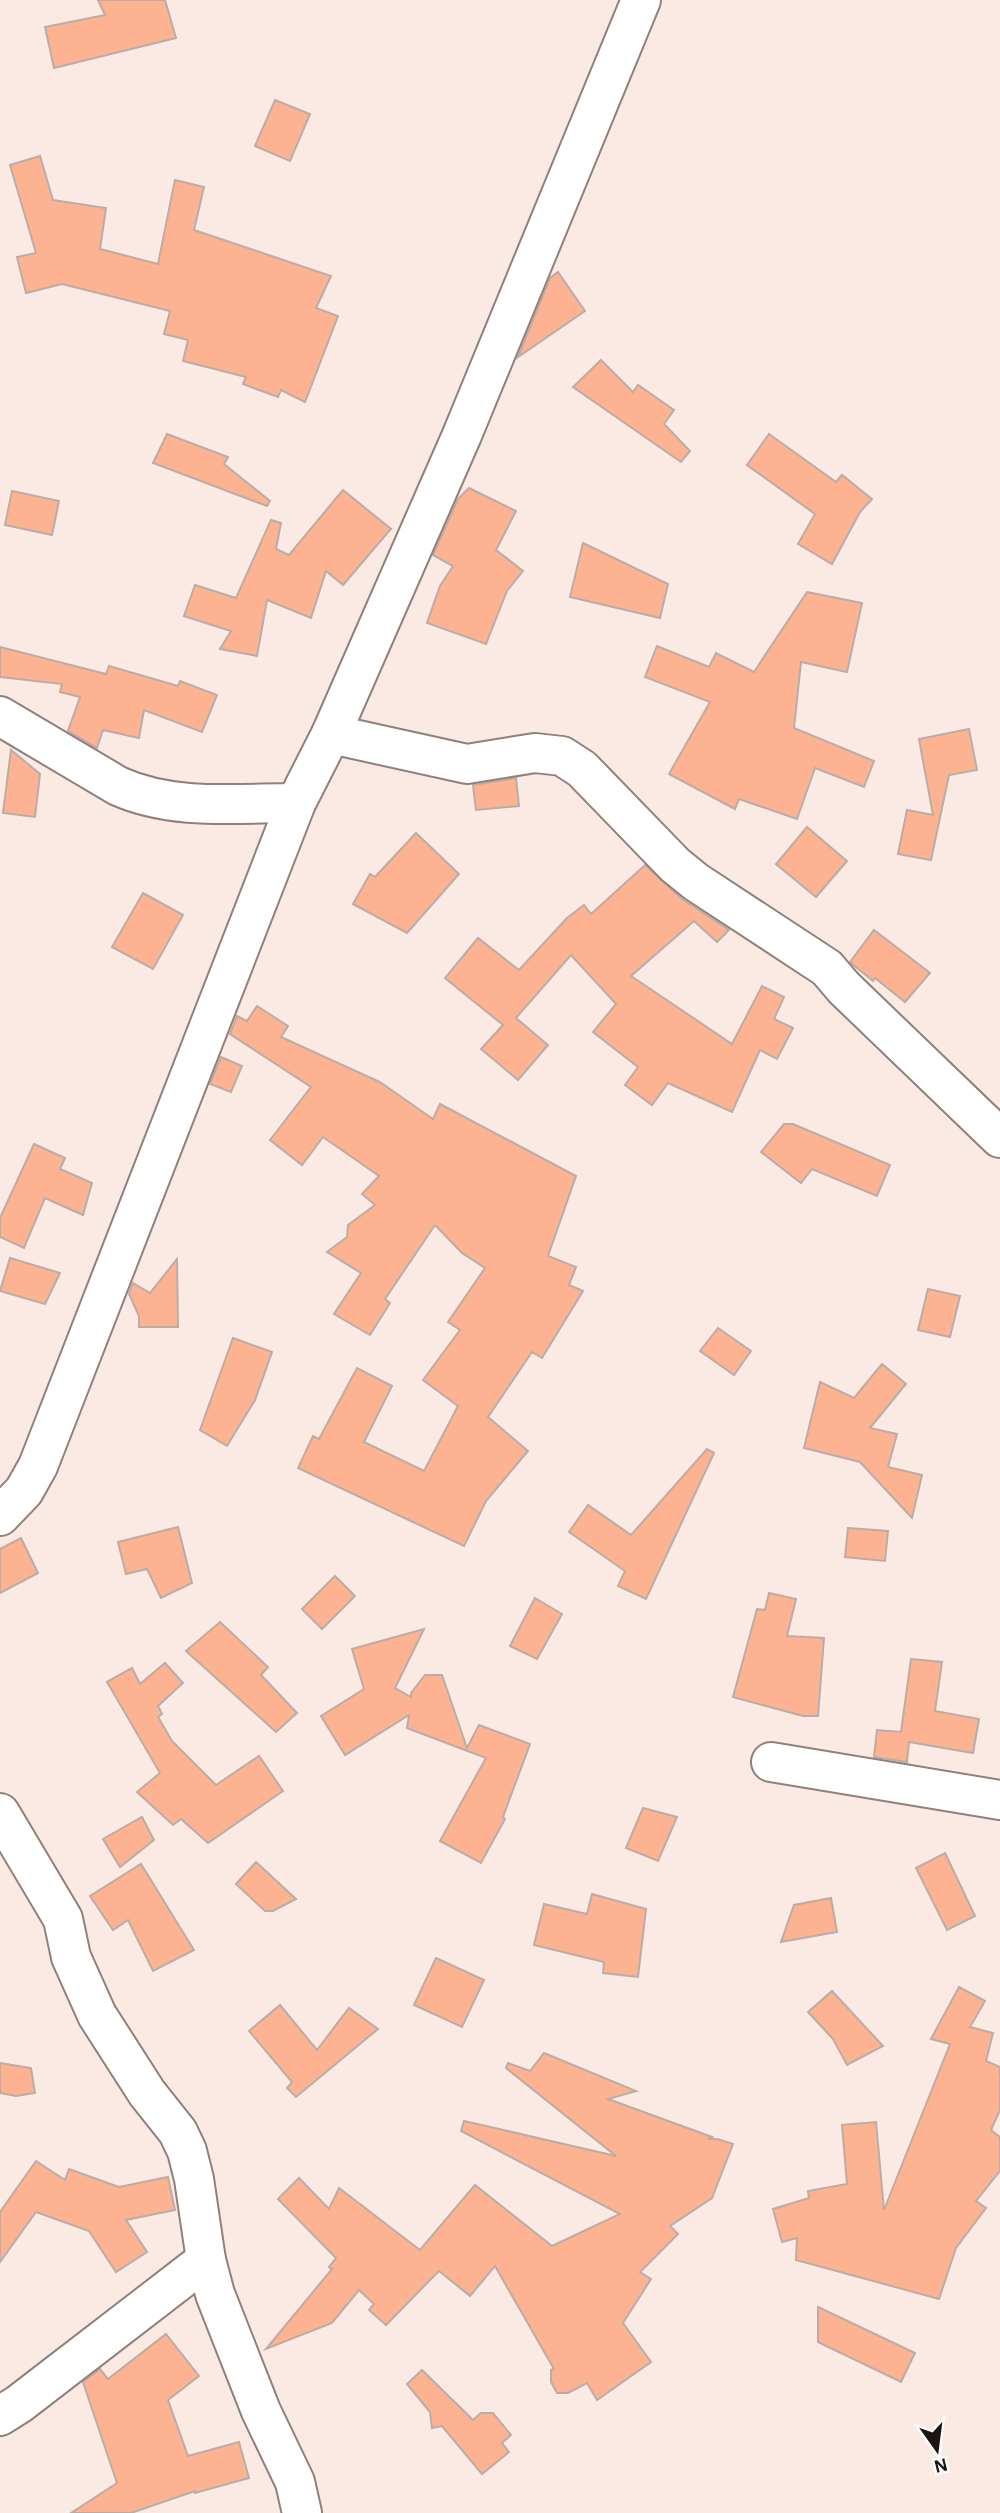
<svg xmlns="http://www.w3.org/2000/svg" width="1000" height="2513" viewBox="0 0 1000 2513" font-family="'Alegreya Sans',sans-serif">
<rect width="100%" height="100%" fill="#faeae3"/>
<!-- building -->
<g fill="#fdb391" stroke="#bbaca6" stroke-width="2">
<path d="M98,0H165L176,38L54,68L45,27L105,15Z"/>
<path d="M275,100L310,114L290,161L255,146Z"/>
<path d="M40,156L53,200L106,208L100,249L158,264L175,180L204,187L194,230L331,276L316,308L338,316L305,402L281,390L278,397L243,384L246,377L183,361L188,340L164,334L170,311L62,284L26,293L17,257L36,253L10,165Z"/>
<path d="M558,272L585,311L518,357L550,278Z"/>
<path d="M601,360L633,392L638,385L674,410L664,424L690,451L681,462L573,387Z"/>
<path d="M167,434L228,457L224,464L270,501L267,506L153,463Z"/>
<path d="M769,434L836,482L842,475L872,499L860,512L832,564L798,544L815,514L747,465Z"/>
<path d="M469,488L516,511L496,550L523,571L507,591L486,644L427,623L440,586L453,566L433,555L458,499Z"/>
<path d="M343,490L391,529L343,585L326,571L311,618L267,600L257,656L220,649L231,631L184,616L195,585L236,598L271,520L281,523L276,549L289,555Z"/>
<path d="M12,491L59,501L52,535L5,525Z"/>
<path d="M583,543L668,584L660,618L570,597Z"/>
<path d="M807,592L862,603L847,672L801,662L794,728L874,761L864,787L815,768L797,819L739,799L735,809L669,774L710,702L645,677L657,646L709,667L716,653L754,672Z"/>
<path d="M0,647L106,674L109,666L178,686L180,681L217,695L202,732L144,710L139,738L103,730L97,748L68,731L80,697L60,692L62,684L0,677Z"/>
<path d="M969,729L977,770L949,775L931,860L898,854L907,810L933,815L919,739Z"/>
<path d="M11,750L40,774L35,817L3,813Z"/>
<path d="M516,778L519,806L476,810L473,785Z"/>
<path d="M807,827L847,861L816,897L776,864Z"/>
<path d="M416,833L459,874L407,933L353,904L370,874L375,877Z"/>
<path d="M645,865L682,899L729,930L717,942L694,921L631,976L732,1044L762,986L784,997L774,1019L793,1028L777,1059L760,1050L732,1112L668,1083L652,1105L625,1085L638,1067L593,1032L616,1004L571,955L516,1018L548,1045L518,1080L481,1049L503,1025L445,978L478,938L519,970L567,918L584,905L591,914Z"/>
<path d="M143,893L183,915L153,969L112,947Z"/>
<path d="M874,930L930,973L905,1002L875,978L873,981L850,962Z"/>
<path d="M257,1006L288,1026L281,1037L380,1082L433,1119L440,1104L576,1176L548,1256L576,1267L569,1285L583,1291L542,1358L532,1352L488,1417L528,1451L486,1501L464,1546L298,1468L313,1436L319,1439L357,1368L392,1386L364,1442L424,1471L458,1406L423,1380L460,1330L448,1322L485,1268L462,1253L435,1225L385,1299L390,1303L370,1335L334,1314L361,1273L327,1252L347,1237L348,1225L375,1205L362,1194L379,1176L323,1137L302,1165L270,1140L311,1087L230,1034L237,1016L247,1021Z"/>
<path d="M221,1057L242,1066L231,1092L210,1084Z"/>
<path d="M784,1124H793L890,1165L877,1196L812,1169L801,1183L761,1152Z"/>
<path d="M34,1144L65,1158L60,1169L92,1183L83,1215L45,1198L24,1248L0,1237V1218Z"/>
<path d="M10,1258L60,1273L45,1304L0,1291Z"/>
<path d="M177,1259L178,1327H139V1316L129,1294L133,1283L150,1293Z"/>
<path d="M928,1289L960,1296L950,1337L918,1330Z"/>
<path d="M718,1328L751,1351L734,1375L700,1351Z"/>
<path d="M233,1338L272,1352L255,1400L227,1446L200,1430Z"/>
<path d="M882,1364L906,1384L870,1428L897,1434L888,1467L922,1475L912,1518L860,1462L804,1448L820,1382L854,1398Z"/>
<path d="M707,1449L714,1453L646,1599L618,1586L625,1571L569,1532L588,1505L631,1535Z"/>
<path d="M178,1527L192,1583L161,1598L147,1569L126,1574L118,1542Z"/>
<path d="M848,1528L888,1531L885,1561L845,1557Z"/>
<path d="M21,1538L38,1573L0,1593V1549Z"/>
<path d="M335,1576L355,1596L322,1629L302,1609Z"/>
<path d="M769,1593L796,1599L787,1636L824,1638L818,1716H803L733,1697L757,1609L765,1610Z"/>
<path d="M535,1598L562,1614L537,1659L510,1646Z"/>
<path d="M220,1622L268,1667L261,1675L297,1713L276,1732L186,1651Z"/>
<path d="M424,1629L395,1688L411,1697V1693L425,1675H442L467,1748L479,1725L530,1744L503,1817L505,1819L481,1863L440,1841L486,1758L407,1728L409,1715L345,1755L321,1716L364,1689L352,1649Z"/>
<path d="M911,1659L942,1662L935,1711L979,1719L973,1753L909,1742L907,1762L874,1757L877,1730L901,1732Z"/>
<path d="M165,1663L183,1683L158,1706L162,1714L158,1717L172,1741L216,1785L259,1756L283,1791L208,1843L181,1819L173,1825L137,1792L160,1773L107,1682L132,1668L140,1684Z"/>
<path d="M643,1808L677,1817L658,1861L626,1848Z"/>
<path d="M142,1817L154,1840L120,1867L103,1839Z"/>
<path d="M945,1853L975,1916L947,1930L916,1868Z"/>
<path d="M256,1862L296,1899L273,1911H265L236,1884Z"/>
<path d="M141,1864L194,1950L153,1971L128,1920L113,1930L90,1896Z"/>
<path d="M592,1894L646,1909L638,1977L603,1973L604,1962L534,1945L544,1904L587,1914Z"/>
<path d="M831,1898L837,1932L781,1942L794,1905Z"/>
<path d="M436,1958L484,1980L462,2027L414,2005Z"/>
<path d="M959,1987L985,2001L970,2027L993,2033L986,2061L1000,2067V2110L991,2130L1000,2137V2171L976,2201L986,2208L956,2248L939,2299L796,2260L797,2238L782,2242L773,2209L809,2198L808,2191L847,2184L842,2125L876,2122L884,2210L950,2044L931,2039Z"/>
<path d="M832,1991L883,2046L847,2065L833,2039L808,2012Z"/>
<path d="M280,2005L317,2050L349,2008L378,2029L296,2097L287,2088L292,2082L249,2031Z"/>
<path d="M544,2053L636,2091L608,2099L712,2137L708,2139H717L733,2144L712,2198L670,2226L678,2234L640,2272L651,2279L623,2323L651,2362L597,2400L587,2383L568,2393H557L551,2382V2370L554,2369L495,2266L470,2296L439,2271L386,2325L369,2310L374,2304L359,2290L332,2323L266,2349L332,2269L329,2267L336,2258L278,2199L299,2178L329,2209L339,2188L420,2250L475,2185L552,2246L620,2214L461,2131L464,2121L616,2156L506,2068L508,2063L530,2071Z"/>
<path d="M0,2063L31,2068L35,2093L16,2096L0,2093Z"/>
<path d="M36,2161L65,2180L69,2169L119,2187L168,2177L175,2210L126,2220L147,2252L116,2272L89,2231L36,2212L0,2262V2212Z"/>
<path d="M818,2307L915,2353L901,2382L818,2342Z"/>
<path d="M166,2334L199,2376L168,2400L188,2456L239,2442L249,2478L195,2493V2491L131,2513H71L117,2483L83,2382L100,2369L108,2379Z"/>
<path d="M422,2370L473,2420L481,2413H493L511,2435L502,2443L509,2452L482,2474L442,2426L432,2428L430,2412L407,2384Z"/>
</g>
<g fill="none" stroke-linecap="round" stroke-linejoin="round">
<!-- minor casing -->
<g stroke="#8f817a" stroke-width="42">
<g id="minor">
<path d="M0,716L118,786C174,811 237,803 296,803"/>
<path d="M331,734L467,764L535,753L562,756L582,769L675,865L696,882L827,968L844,988L1000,1138"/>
<path d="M0,1516L24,1491L38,1466L296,803L331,734L462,435L641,0"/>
<path d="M771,1762L1000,1800"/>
<path d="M0,1813L63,1919L71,1957L97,2015L147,2093L178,2132L187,2151L194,2179L206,2260L215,2294L261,2411L295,2482L302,2513"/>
<path d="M0,2416L19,2404L206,2260"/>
</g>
</g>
<!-- minor -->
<use href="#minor" stroke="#fff" stroke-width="38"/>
</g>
<!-- north arrow -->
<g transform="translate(937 2450) rotate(166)" stroke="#ffffff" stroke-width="5" paint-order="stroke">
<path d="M0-5L12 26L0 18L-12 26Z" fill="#1a1412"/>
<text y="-10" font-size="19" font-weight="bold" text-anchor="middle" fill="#1a1412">N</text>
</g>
</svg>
